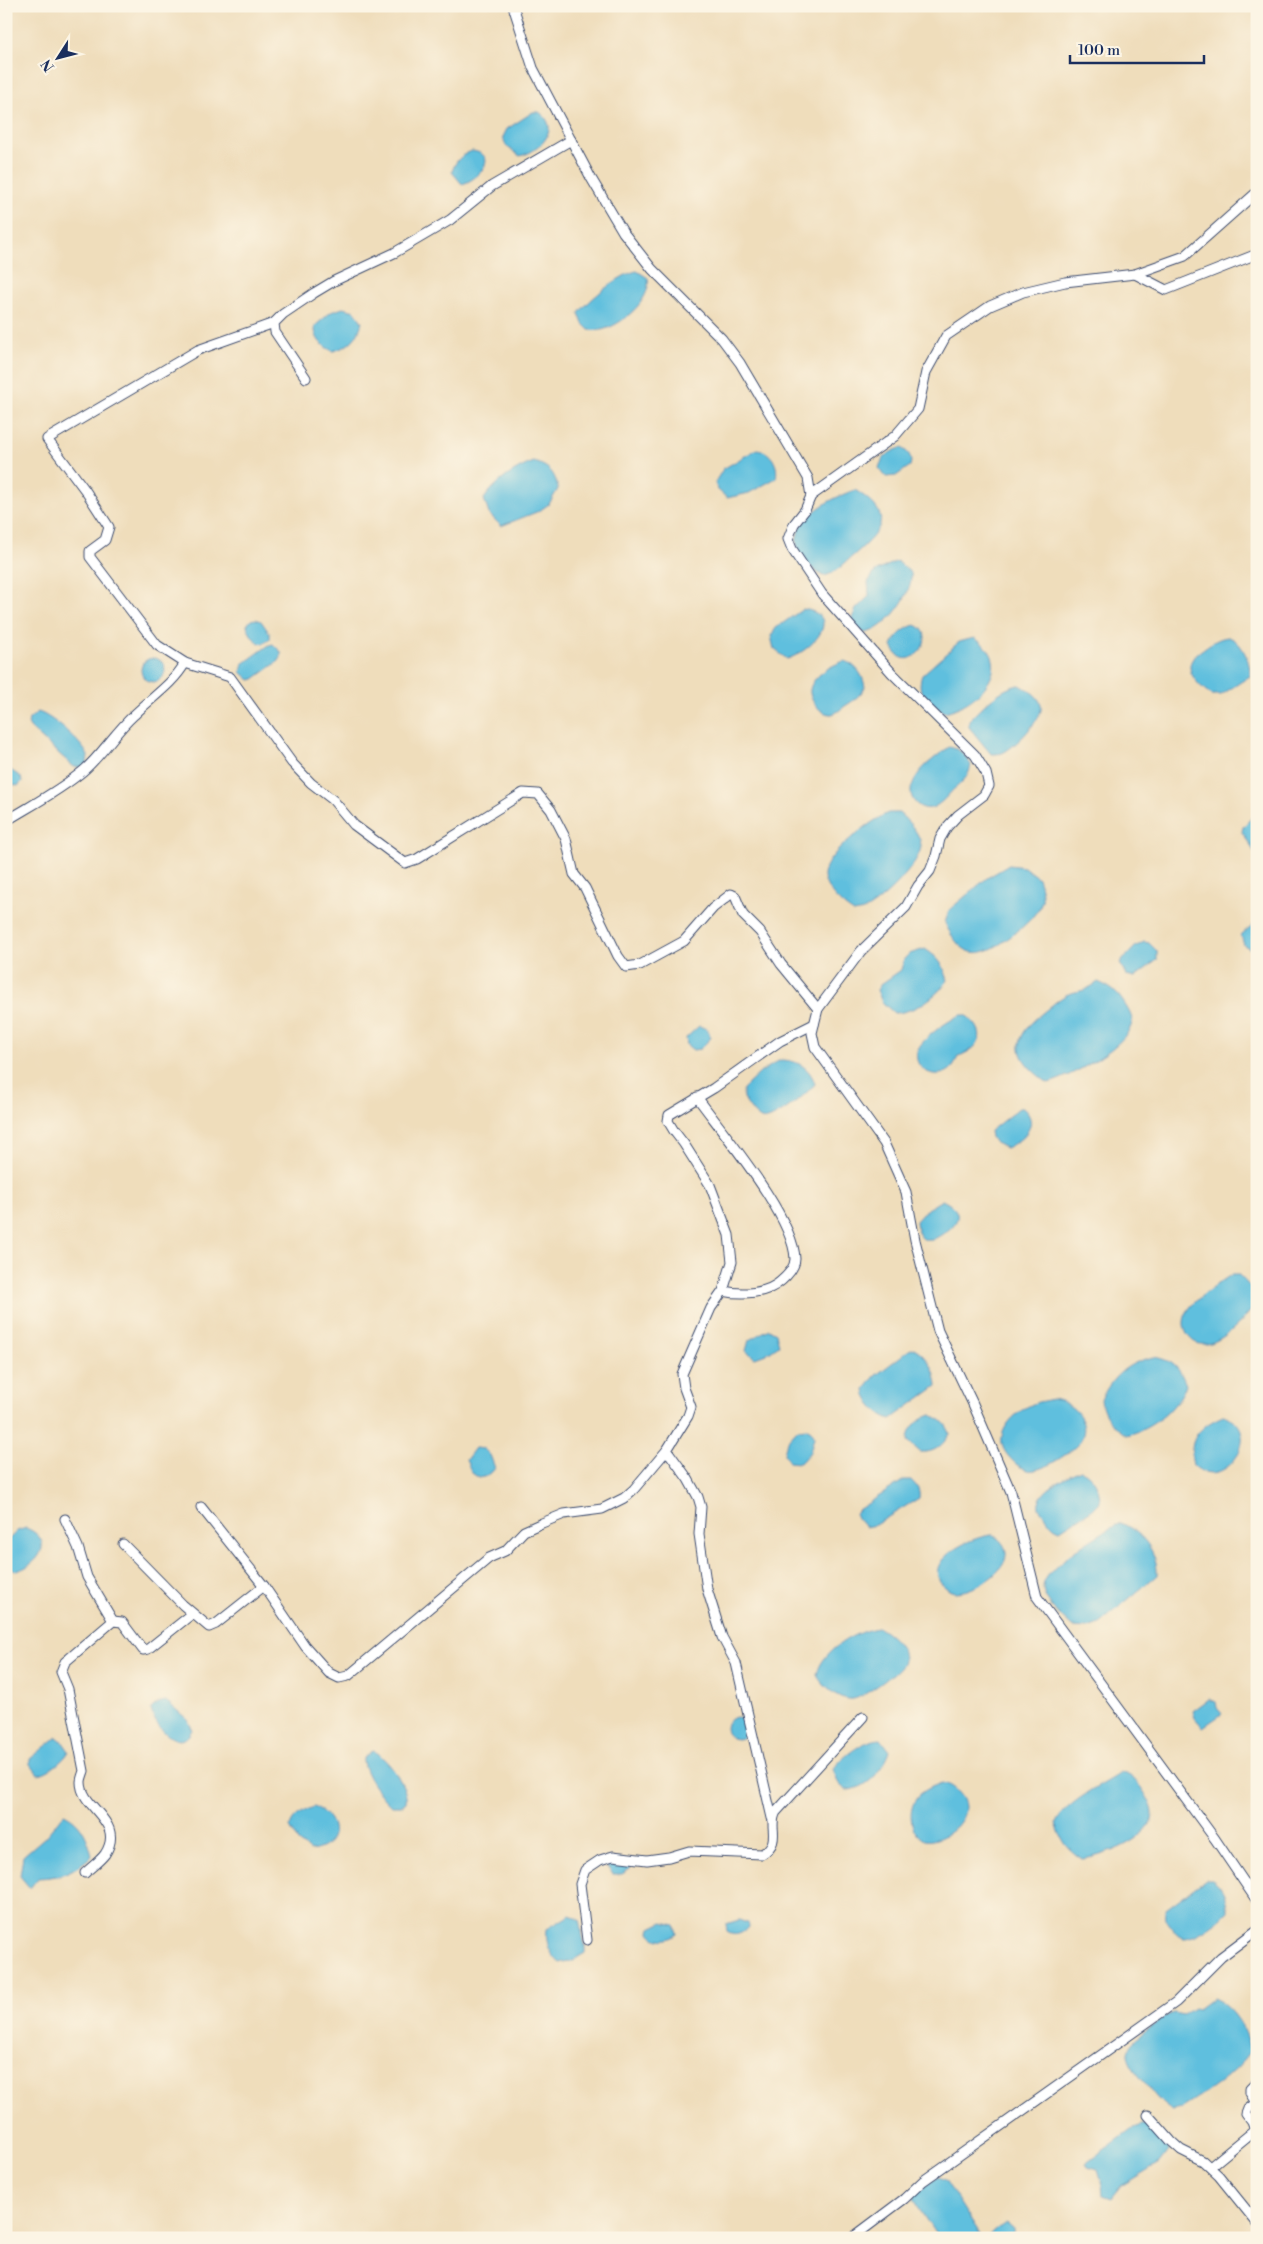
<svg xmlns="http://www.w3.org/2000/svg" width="1263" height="2244" viewBox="0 0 1263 2244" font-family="'Libre Bodoni',serif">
<rect width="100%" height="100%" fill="#fcf5e5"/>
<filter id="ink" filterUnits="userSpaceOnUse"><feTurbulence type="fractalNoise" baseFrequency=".02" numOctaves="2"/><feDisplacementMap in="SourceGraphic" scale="10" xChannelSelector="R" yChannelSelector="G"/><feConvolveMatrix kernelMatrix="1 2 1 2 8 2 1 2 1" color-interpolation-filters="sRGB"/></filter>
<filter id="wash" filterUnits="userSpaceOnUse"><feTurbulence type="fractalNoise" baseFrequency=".0096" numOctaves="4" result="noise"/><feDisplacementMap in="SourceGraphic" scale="20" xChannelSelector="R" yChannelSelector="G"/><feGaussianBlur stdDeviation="1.12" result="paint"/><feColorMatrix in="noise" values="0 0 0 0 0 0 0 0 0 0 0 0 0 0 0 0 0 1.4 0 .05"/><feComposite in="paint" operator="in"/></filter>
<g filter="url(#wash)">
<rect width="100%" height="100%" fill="#efddbb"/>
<!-- water -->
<g fill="#5fbfde" stroke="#3d779e">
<path d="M533,112H539C562,128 541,151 520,156L506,146L503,137L507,129Z"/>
<path d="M472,151C501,155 478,180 462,184L452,172C455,161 461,155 472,151Z"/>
<path d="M637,271L648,278C652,300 621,326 601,330C597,331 592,330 589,330L583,324L579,313C590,299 620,274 637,271Z"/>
<path d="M343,308L355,311L362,322C358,338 349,347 333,351C323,347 314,339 315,326L331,312Z"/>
<path d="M902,448C908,452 913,457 910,466L896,476L886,477L879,468C882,457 891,450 902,448Z"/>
<path d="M757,449C771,451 779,465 776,478L749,493L727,498L717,489L715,482L723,469Z"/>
<path d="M534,462C550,467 555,473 558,489L549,504L539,511L501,526L489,514L484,499C494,483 516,468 534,462Z"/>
<path d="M855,490C895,515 883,529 854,555C844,563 836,574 823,576C766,541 813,504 855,490Z"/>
<path d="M897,561L911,573C914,594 886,630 865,633C858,630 854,626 852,618L856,609L869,596L868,582L875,572Z"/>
<path d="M803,609C846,616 810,652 787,659L774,649L771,636L776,628Z"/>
<path d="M256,619L261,621L270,634V639L263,644C255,643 249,633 247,625L251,620Z"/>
<path d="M915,625C942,633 907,681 892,646C896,636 904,628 915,625Z"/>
<path d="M1228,637C1242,640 1251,663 1250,676L1221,695H1212C1202,689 1184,672 1192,660C1194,655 1199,652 1203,649C1211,643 1219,638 1228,637Z"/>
<path d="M974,638C1018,663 979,705 944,712C929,703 915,695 922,675L959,642Z"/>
<path d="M273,644L281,652V657L279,661L254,679L250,680L241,672L243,664L269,645Z"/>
<circle cx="153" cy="670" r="12"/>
<path d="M845,661C857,666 863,675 865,687C860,696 853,701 845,706C841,709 837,713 832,714C821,715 809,700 810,690C812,676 833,664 845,661Z"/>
<path d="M1020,685C1029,690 1043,698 1041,710C1039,722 1013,749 1002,753C999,754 995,754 991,754L969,727V721C981,707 1001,687 1020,685Z"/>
<path d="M38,712C52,716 83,743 88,756L87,763L82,767H74L30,728L28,724L29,719Z"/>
<path d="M949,747C961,749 965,755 971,765C969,776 963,782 954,789C948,795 942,803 934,807C921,813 907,799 912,786C918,768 935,758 949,747Z"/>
<path d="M6,767L21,777L22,782L18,786L6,783Z"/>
<path d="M1257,812V856L1242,832L1243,827Z"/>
<path d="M888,813H899C908,821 920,833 921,845C921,864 881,902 865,910C862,912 858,912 854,913C842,906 823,888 824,874C826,853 871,821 888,813Z"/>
<path d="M1009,865L1024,867L1038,878C1040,884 1043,894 1042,901C1038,914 1024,926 1014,934C983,958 964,963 945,923L949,910L987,878Z"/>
<path d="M1257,921V951H1254L1244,945L1241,935Z"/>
<path d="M1144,942L1149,943L1157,951V960L1135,977L1126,975L1120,963L1135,947Z"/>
<path d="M925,949C939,958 943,964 948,980C937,996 914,1013 894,1013L882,1002L877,990L881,984L901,970L904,959L909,954Z"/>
<path d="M1098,982C1110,987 1117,992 1124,1003C1127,1008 1132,1015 1132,1021C1132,1044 1067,1079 1048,1083C1015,1059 1009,1041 1041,1014C1049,1008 1057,1000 1066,995C1072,992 1078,992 1084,990C1089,988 1094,985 1098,982Z"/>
<path d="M961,1015H966C970,1019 975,1023 977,1027C986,1042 970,1053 958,1056C956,1061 955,1065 951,1069C938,1081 913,1071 917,1052C920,1039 949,1020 961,1015Z"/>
<path d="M699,1026L707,1029L711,1038L700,1049L693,1050L687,1045L686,1038Z"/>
<path d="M780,1060C797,1060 810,1067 815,1084C808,1093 771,1124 761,1119C753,1115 748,1105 743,1098V1089L761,1072Z"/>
<path d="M1019,1108H1023C1041,1124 1023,1140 1006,1148L994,1142L991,1137L990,1131Z"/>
<path d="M942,1200C972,1214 952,1230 932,1240C920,1242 917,1232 916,1221L927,1209Z"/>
<path d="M1231,1275H1239C1248,1284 1255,1291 1256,1304C1244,1320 1205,1364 1187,1334C1183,1327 1183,1319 1187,1312C1194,1299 1219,1283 1231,1275Z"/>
<path d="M769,1329L776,1333L779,1345L766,1354L755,1358L746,1351L749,1340Z"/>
<path d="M914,1348C927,1355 936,1371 937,1386L891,1419C878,1415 866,1403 865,1389L875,1376L909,1350Z"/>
<path d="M1154,1357C1174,1361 1179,1367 1186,1385C1177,1409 1151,1430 1126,1435C1113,1425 1103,1416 1101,1400C1112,1376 1128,1362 1154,1357Z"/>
<path d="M1052,1399C1074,1402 1095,1425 1077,1445C1069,1454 1038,1474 1027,1470C1018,1467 1012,1461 1006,1453C992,1433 1015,1412 1033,1404C1039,1401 1046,1401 1052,1399Z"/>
<path d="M931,1415C941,1419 947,1424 950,1434C942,1446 935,1453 920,1452L908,1441C908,1427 919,1419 931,1415Z"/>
<path d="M1223,1416C1263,1425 1233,1484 1202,1471C1199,1470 1195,1467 1193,1465C1187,1439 1200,1426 1223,1416Z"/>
<path d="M806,1428L811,1431L814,1437L810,1452L800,1463L789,1462L784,1454L787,1441L798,1429Z"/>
<path d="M475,1448L484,1449L490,1455L495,1468C491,1474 486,1477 479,1478L472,1473L466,1460Z"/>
<path d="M1081,1470C1094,1475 1100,1490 1100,1502L1093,1509L1060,1530C1052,1527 1050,1523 1046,1517C1043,1514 1040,1510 1039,1507C1035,1492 1070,1474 1081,1470Z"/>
<path d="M904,1480H911C917,1486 920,1490 919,1498L875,1525L865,1527L857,1518L855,1513L858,1510Z"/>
<path d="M1121,1523C1142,1532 1158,1552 1157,1575L1099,1624L1088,1628L1072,1627C1062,1617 1043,1602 1043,1587C1043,1568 1104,1530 1121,1523Z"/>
<path d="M26,1528C56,1540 39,1565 16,1571L6,1565V1542L17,1531Z"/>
<path d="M993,1535C1035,1561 964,1601 949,1590C913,1565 970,1536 993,1535Z"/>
<path d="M879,1628C889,1634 904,1645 904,1660C904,1669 863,1698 853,1699C840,1701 822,1686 817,1675C821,1651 856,1630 879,1628Z"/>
<path d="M1209,1699L1216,1702L1217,1708L1222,1714L1203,1727L1195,1718L1193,1711Z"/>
<path d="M166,1701L188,1720L192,1729C182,1756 153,1726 151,1709C156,1704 159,1702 166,1701Z"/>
<circle cx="737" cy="1728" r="11"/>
<path d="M57,1737L62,1741L69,1751C65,1760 48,1773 38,1774L30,1764V1759Z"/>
<path d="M881,1739L890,1751C884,1769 867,1790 846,1790L839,1784L833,1769C845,1755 863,1740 881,1739Z"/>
<path d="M372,1751C386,1755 409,1788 406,1802L401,1806H391C381,1797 362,1772 363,1758Z"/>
<path d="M1121,1773C1131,1774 1136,1781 1142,1789C1146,1795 1153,1806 1153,1814C1152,1839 1102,1857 1082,1859C1066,1848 1062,1841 1056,1823C1068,1800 1100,1787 1121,1773Z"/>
<path d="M942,1783C951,1785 955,1789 960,1795C980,1819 934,1849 921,1838C910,1829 908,1811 916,1799C921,1791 933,1786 942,1783Z"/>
<path d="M314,1807C341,1818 340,1848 310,1851L298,1842L290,1827C293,1815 304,1811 314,1807Z"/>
<path d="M64,1814C82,1822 88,1839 92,1856C73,1871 63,1877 38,1878L30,1888L20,1876L23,1856L45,1837Z"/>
<path d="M611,1859L625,1860L631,1865L630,1869L622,1874H613L607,1867L609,1861Z"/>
<path d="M1206,1879H1212C1223,1886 1228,1898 1228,1911C1220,1920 1198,1937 1185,1938C1178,1938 1174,1931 1170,1926C1165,1920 1163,1916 1166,1909Z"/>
<path d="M570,1915L579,1920L585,1946V1953L573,1960L560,1963C550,1955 545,1942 547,1929Z"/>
<path d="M739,1920L747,1923L748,1927C743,1934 734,1937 727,1932L726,1924Z"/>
<path d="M663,1922L675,1925L677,1934C669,1941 656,1942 650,1932L651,1928Z"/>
<path d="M1213,1998C1233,2006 1247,2030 1251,2051C1233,2076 1206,2093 1181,2109L1173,2111C1161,2105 1154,2094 1146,2084C1140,2077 1128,2064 1128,2054C1127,2042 1159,2022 1168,2015L1173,2013L1183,2015L1194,2008L1198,2009Z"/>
<path d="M1146,2124L1167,2145L1168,2151L1159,2163L1121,2186L1112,2198L1103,2195L1102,2183L1098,2170L1088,2167L1086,2163L1134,2128Z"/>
<path d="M938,2176L945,2180L982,2238H938L914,2201L913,2194Z"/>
<path d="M1006,2223L1013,2229V2235L1008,2238H988L994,2231Z"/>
</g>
</g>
<g filter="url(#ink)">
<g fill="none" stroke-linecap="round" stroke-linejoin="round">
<!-- minor casing -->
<g stroke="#3b496c" stroke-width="11">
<g id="minor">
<path d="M513,6L533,68L591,178L623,232L652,269L722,339L740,363L808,478L811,496L805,510L794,524L788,539L792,549L822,594L892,673L975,755L986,773L989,786L984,795L958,815L947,827L940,839L936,856L930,871L918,886L906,907L861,951L818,1009L812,1033L815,1047L884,1143L906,1192L915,1240L938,1331L973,1404L1011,1492L1037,1597L1215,1839L1257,1901"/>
<path d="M1135,274L1166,290L1257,254"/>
<path d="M274,323L198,350L47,439L85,490L109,527L105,540L90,551V557L157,645L185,663L230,677L292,763L311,783L333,800L354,825L405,863L417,859L523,793L538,794L551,810L566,839L574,874L585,888L618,956L626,967L640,965L684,941L713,908L731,894L735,896L743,915L760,932L781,964L818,1009"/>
<path d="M306,378L275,332L274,323L283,314L314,293L334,281L394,253L450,220L492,186L571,140"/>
<path d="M811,496L895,436L918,409L926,372L946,336L990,306L1023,292L1065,282L1135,274L1185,256L1257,192"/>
<path d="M6,821C32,805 59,791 83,771C102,755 115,732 134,715C151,698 173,684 185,663"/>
<path d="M697,1097C723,1133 794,1217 795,1259C795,1268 788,1275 781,1281C767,1294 742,1295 723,1291"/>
<path d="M201,1507L264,1586L305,1646L329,1673L339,1678L348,1676L489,1558L505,1551L524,1531L542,1523L564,1514L602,1509L624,1498L634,1489L667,1450"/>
<path d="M65,1519L78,1547L87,1577L113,1621"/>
<path d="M123,1544L183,1605L209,1627L216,1624L264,1586"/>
<path d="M772,1818L736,1663L722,1637L707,1589L699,1534L701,1507L698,1497L688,1479L667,1450L688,1416L691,1407L684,1388L682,1374L711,1308L723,1291L732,1262L729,1235L710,1185L684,1144L674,1131L668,1121L669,1115L714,1088L780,1041L814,1024"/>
<path d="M85,1873C91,1867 100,1861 105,1854C126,1821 81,1809 81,1782C81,1779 83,1774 84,1771L68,1689L61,1672L65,1662L113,1621L122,1622L143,1650L148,1649L192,1614"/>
<path d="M587,1940L580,1884L585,1870L600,1860L613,1856L647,1860L669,1857L689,1851L762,1854C783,1841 767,1827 776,1812L863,1717"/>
<path d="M1148,2115L1171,2141L1181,2150L1203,2161L1219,2176L1257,2223"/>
<path d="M1210,2167L1255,2130L1252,2122L1246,2114L1248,2109L1256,2103L1250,2093V2089L1255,2084"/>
<path d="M852,2238L904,2199L923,2181L1176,2002L1221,1957L1257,1930"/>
</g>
</g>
<!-- minor -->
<use href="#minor" stroke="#fff" stroke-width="9"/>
</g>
</g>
<!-- margin -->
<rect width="1263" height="2244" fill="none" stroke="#fcf5e5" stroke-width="25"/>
<!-- north arrow -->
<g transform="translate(58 58) rotate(234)" stroke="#fcf5e5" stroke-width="4" paint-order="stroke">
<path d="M0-4L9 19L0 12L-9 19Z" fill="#1b2f5e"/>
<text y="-8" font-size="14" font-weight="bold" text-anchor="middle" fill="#1b2f5e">N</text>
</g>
<!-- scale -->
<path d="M1070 55v8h134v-8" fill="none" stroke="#1b2f5e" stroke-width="2.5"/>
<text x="1078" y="55" font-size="15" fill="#1b2f5e" stroke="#fcf5e5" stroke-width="4" paint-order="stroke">100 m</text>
</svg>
